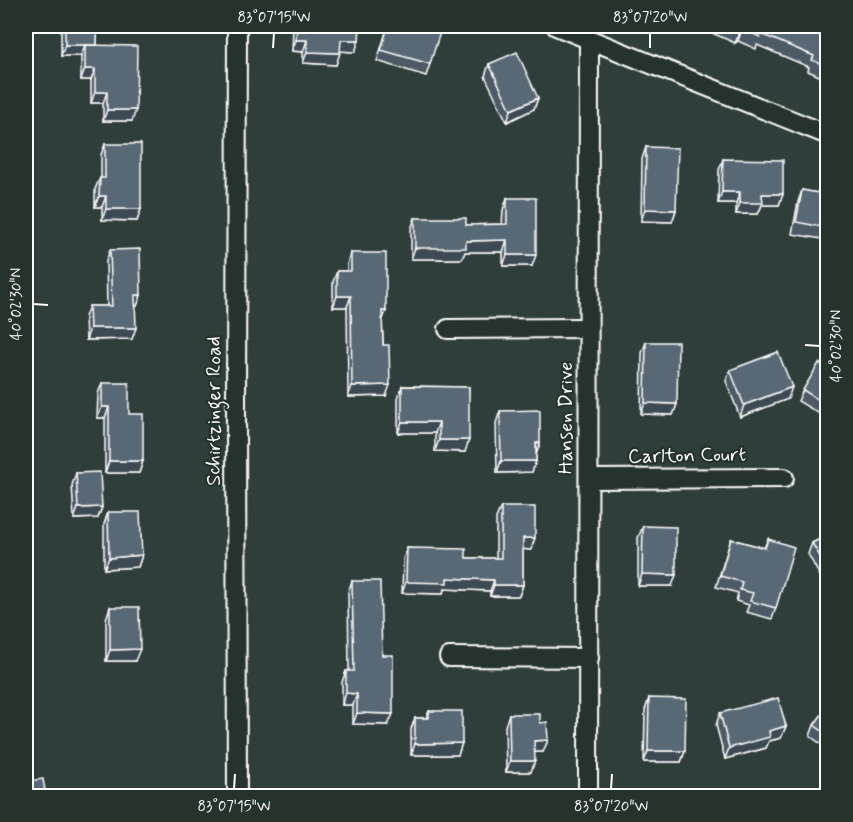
<svg xmlns="http://www.w3.org/2000/svg" width="853" height="822" viewBox="0 0 853 822" font-family="Mynerve,sans-serif">
<rect width="100%" height="100%" fill="#303e3b"/>
<filter id="ink" filterUnits="userSpaceOnUse"><feTurbulence type="fractalNoise" baseFrequency=".0167" numOctaves="2"/><feDisplacementMap in="SourceGraphic" scale="12" xChannelSelector="R" yChannelSelector="G"/><feConvolveMatrix kernelMatrix="1 2 1 2 8 2 1 2 1" color-interpolation-filters="sRGB"/></filter>
<g filter="url(#ink)">
<g fill="none" stroke-linecap="round" stroke-linejoin="round">
<!-- street casing -->
<g stroke="#fff" stroke-width="22">
<g id="street">
<path d="M237,26L236,412L237,796"/>
<path d="M556,26L828,135"/>
<path d="M448,329L588,328"/>
<path d="M589,479L784,478"/>
<path d="M449,657L589,658"/>
<path d="M588,796L589,39"/>
</g>
</g>
<!-- street -->
<use href="#street" stroke="#26332d" stroke-width="18"/>
</g>
<!-- wall -->
<g fill="#4d5a65" stroke="#fff" stroke-width="1.5">
<path d="M63,26H97V45L132,121H103V103H91V80H81V56H61V29Z"/>
<path d="M293,26H360L355,52L340,51L336,65L303,63V52L292,51Z"/>
<path d="M388,26H439L430,64L426,76L377,61Z"/>
<path d="M714,26H828V80L808,71L809,67L757,45L756,49L738,41L735,43L712,33Z"/>
<path d="M489,64L538,98L534,109L507,122L485,76Z"/>
<path d="M105,144L141,209L137,221L102,220V207H95V189L100,178H101V155Z"/>
<path d="M646,147L676,210L672,222L641,221L642,159Z"/>
<path d="M723,159L783,194L779,205H762L758,214H736V203H718L719,170Z"/>
<path d="M819,188L828,189V240L792,234L798,202L802,190L817,193Z"/>
<path d="M507,198L532,266H503V252H465L462,259H411V229L415,218L466,225L502,224L503,210Z"/>
<path d="M110,250L141,295L137,306H136L132,339L86,340L85,317L89,306H107L106,261Z"/>
<path d="M351,253L386,311L382,321L386,396L348,397L347,307H333V282L337,271H347V264Z"/>
<path d="M646,342L677,404L673,415L641,414L642,353Z"/>
<path d="M828,368V419L798,401L803,390Z"/>
<path d="M730,370L788,399L740,417L726,381Z"/>
<path d="M102,383L129,414L143,461L139,473H105V418H97L98,394Z"/>
<path d="M402,386L469,387L465,452L435,451V433H398V398Z"/>
<path d="M500,411L540,443L536,455V461L532,472L497,473L496,423Z"/>
<path d="M76,473L102,507L98,518L74,519L72,485Z"/>
<path d="M501,507L531,550L523,549V585L519,596H490V591L444,589L443,594L402,593L403,559L407,548L466,558H496V518Z"/>
<path d="M108,512L142,555L138,567L104,569V524Z"/>
<path d="M643,526L672,586H638V538Z"/>
<path d="M828,535V586L826,587L808,554L812,543Z"/>
<path d="M731,539L764,548L768,539L776,608L772,619L746,612L749,605L736,601L738,593L716,587Z"/>
<path d="M352,581L382,655L388,725L353,724V705H342V682L346,671H349L348,592Z"/>
<path d="M110,607L135,661H106V619Z"/>
<path d="M649,698L685,751L681,762H644L645,710Z"/>
<path d="M828,706V755L824,753L826,748L810,736L814,725Z"/>
<path d="M429,711L462,743L458,755H411V729L415,718H426Z"/>
<path d="M720,713L786,726L781,738L769,741L766,748L725,759L716,725Z"/>
<path d="M509,714L540,723L548,740L543,752H534L531,772H506L505,726Z"/>
</g>
<!-- shaded-wall -->
<g fill="#3e4a52" stroke="#fff" stroke-width="1.5">
<path d="M742,29L738,41L735,43L740,32Z"/>
<path d="M296,40H307L303,52L292,51Z"/>
<path d="M341,40H359L355,52L337,51Z"/>
<path d="M65,45H97H85L81,56H61Z"/>
<path d="M307,52L340,53L336,65L303,63Z"/>
<path d="M85,69H95L91,80H81Z"/>
<path d="M95,92H107L103,103H91Z"/>
<path d="M538,98L534,109L507,122L511,110Z"/>
<path d="M107,110H136L132,121H103Z"/>
<path d="M722,192H740L736,203H718Z"/>
<path d="M762,194H783L779,205H762L758,214H736L740,203Z"/>
<path d="M99,196H106L102,207H95Z"/>
<path d="M106,209H141L137,221L102,220Z"/>
<path d="M645,209L676,210L672,222L641,221Z"/>
<path d="M507,240L503,252H465L462,259H411L415,248L466,241Z"/>
<path d="M507,255H536L532,266H503Z"/>
<path d="M135,295H141L137,306H131Z"/>
<path d="M337,296H351L347,307H333Z"/>
<path d="M382,311H386L382,322Z"/>
<path d="M90,328H136L132,339L86,340Z"/>
<path d="M390,385L386,396L348,397L352,386Z"/>
<path d="M792,387L788,399L740,417L744,405Z"/>
<path d="M645,403L677,404L673,415L641,414Z"/>
<path d="M102,407H109L105,418H97Z"/>
<path d="M402,422H439L435,433H398Z"/>
<path d="M439,440H469L465,452L435,451Z"/>
<path d="M536,443H540L536,455Z"/>
<path d="M109,461H143L139,473H105Z"/>
<path d="M501,461H536L532,472L497,473Z"/>
<path d="M102,507L98,518L74,519L78,508Z"/>
<path d="M523,538H535L531,550L519,549Z"/>
<path d="M142,555L138,567L104,569L109,558Z"/>
<path d="M642,574L676,575L672,586H638Z"/>
<path d="M447,578L494,580L490,591L444,589L443,594L402,593L406,582Z"/>
<path d="M494,585H523L519,596H490Z"/>
<path d="M140,649L135,661H106L110,650Z"/>
<path d="M346,693L357,694L353,705H342Z"/>
<path d="M357,713L393,714L388,725L353,724Z"/>
<path d="M786,726L781,738L769,741L766,748L725,759L729,748L769,731Z"/>
<path d="M548,740L543,752H530L534,741Z"/>
<path d="M462,743L458,755H411L415,744Z"/>
<path d="M648,751H685L681,762H644Z"/>
<path d="M510,761H535L531,772H506Z"/>
</g>
<!-- building -->
<g fill="#596975" stroke="#fff" stroke-width="1.5">
<rect x="65" y="26" width="32" height="19"/>
<path d="M297,26H360L359,40H341L340,53L307,52V40H296Z"/>
<path d="M388,26H442L430,64L381,50Z"/>
<path d="M725,26H828V67L812,60L814,56L761,34L760,37L742,29L740,32Z"/>
<path d="M85,45L137,46L136,110H107V92H95V69H85Z"/>
<path d="M517,52L538,98L511,110L489,64Z"/>
<path d="M105,144H141V209H106V196H99L100,178H105Z"/>
<path d="M646,147L678,148L676,210L645,209Z"/>
<path d="M723,159L783,160V194H762L763,203H740V192H722Z"/>
<path d="M819,188L828,189V228L796,222L802,190L818,193Z"/>
<path d="M507,198H536V255H507V240L466,241V248H415V218H466V225L507,224Z"/>
<path d="M140,249L141,295H135L136,328H90L89,306H112L110,250Z"/>
<path d="M351,253H386V311H382L383,345H389L390,385L352,386L351,296H337V271H351Z"/>
<path d="M646,342H678L677,404L645,403Z"/>
<path d="M778,352L792,387L744,405L730,370Z"/>
<path d="M819,363L828,368V406L803,390Z"/>
<path d="M102,383H129V414H143V461H109V407H102Z"/>
<path d="M402,386L469,387V440H439V422H402Z"/>
<path d="M540,410V443H536V461H501L500,411Z"/>
<path d="M100,472L102,507L78,508L76,473Z"/>
<path d="M501,507H535V538H523V585H494V580L447,578V583L406,582L407,548L466,549V558H501Z"/>
<path d="M108,512H140L142,555L109,558Z"/>
<path d="M643,526L676,527V575L642,574Z"/>
<path d="M828,535V570L812,543Z"/>
<path d="M731,539L765,548L768,539L794,547L776,608L750,601L753,593L740,590L742,582L720,576Z"/>
<path d="M352,581H380L382,655H393V714L357,713V694L346,693V671H354Z"/>
<path d="M110,607H139L140,649L110,650Z"/>
<path d="M649,698L686,699L685,751H648Z"/>
<path d="M778,698L786,726L769,731L770,737L729,748L720,713Z"/>
<path d="M828,706V735L814,725Z"/>
<path d="M429,711H462V743L415,744V718H429Z"/>
<path d="M509,714H540V723L547,722L548,740L534,741L535,761H510Z"/>
<path d="M26,760L28,781L43,779L46,796H26Z"/>
</g>
</g>
<!-- ticks -->
<path fill="none" stroke="#fff" stroke-width="2" d="M273,48L274,33M650,48V33M33,304L48,305M805,345L820,346M234,789L235,774M611,789L612,774"/>
<g text-anchor="middle" dominant-baseline="central" stroke-width="4.5" stroke-linejoin="round" paint-order="stroke">
<!-- street labels -->
<g font-size="20" fill="#fff" stroke="#26332d">
<text transform="translate(214 411) rotate(-90)">Schirtzinger Road</text>
<text transform="translate(566 418) rotate(-90)">Hansen Drive</text>
<text transform="translate(687 456) rotate(-1)">Carlton Court</text>
</g>
</g>
<!-- margin -->
<rect width="853" height="822" fill="none" stroke="#26332d" stroke-width="66"/>
<rect x="33" y="33" width="787" height="756" fill="none" stroke="#fff" stroke-width="2"/>
<g font-size="15" text-anchor="middle" fill="#fff">
<text x="274" y="22">83°07'15"W</text>
<text x="650" y="22">83°07'20"W</text>
<text transform="translate(16 304) rotate(-90)" y="5">40°02'30"N</text>
<text transform="translate(836 346) rotate(-90)" y="5">40°02'30"N</text>
<text x="234" y="811">83°07'15"W</text>
<text x="611" y="811">83°07'20"W</text>
</g>
</svg>
